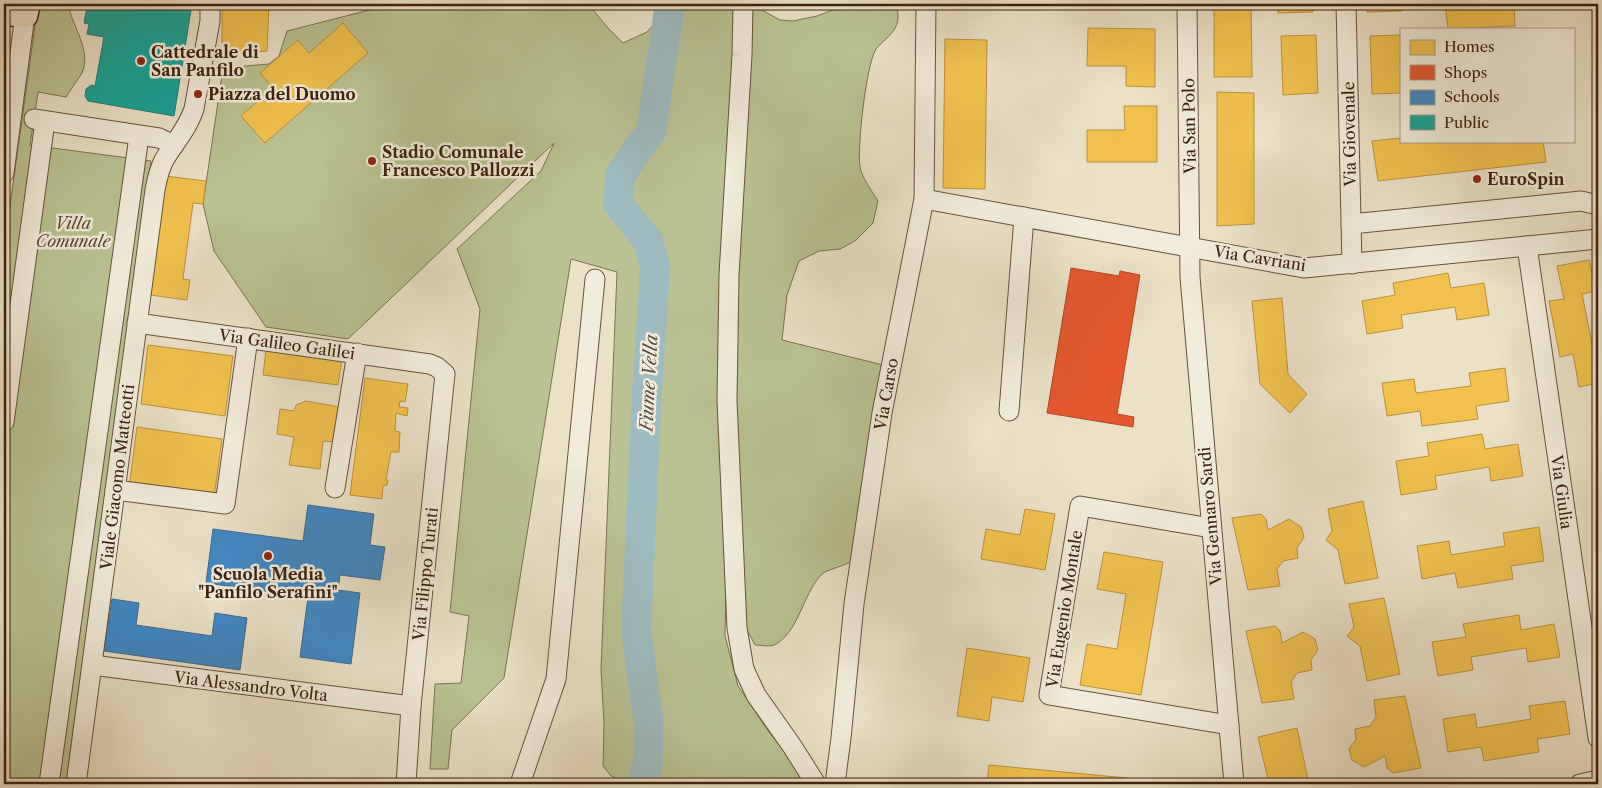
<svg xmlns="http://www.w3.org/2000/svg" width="1602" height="788" viewBox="0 0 1602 788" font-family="'Libre Caslon Text',serif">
<rect width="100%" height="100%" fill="#eae1c7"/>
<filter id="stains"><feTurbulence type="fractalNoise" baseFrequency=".004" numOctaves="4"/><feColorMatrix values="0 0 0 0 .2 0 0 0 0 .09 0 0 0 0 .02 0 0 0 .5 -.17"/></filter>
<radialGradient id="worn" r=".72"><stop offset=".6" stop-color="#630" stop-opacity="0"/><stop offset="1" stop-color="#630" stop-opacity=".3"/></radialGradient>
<!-- green -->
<g fill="#bac293" stroke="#7c7252">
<path d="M38,4H68C72,26 92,51 82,73C77,81 71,89 66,97L38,92L30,145L151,161L66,784H4V249Z"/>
<path d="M393,4H588L608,28L623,43L647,32L657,21L662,4H736L725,636L738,686L769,732L803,776L804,784H627V782L611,776L603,766L604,724L601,669L617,272L571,259L504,678L452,730L448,769H430L435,684L461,683L469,616L450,612L480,309L457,249L541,171L554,143L348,339L266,327L214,251L203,204L223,68L269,64L279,56L287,31Z"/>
<path d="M751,4L780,20L793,21L817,16L848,4H896C901,21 897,29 884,41C882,43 878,46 876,49C866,65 857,148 860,167C861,176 873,193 878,201L873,223L855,241L840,249L819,251L799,261L787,295L782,340L887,366L856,558C846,567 828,568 821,575C803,594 798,634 774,645C769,647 760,645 755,645L746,628L733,384Z"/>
</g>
<!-- homes -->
<g fill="#f2c14e" stroke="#bc913b">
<path d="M222,4H269L267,51L222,55Z"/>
<path d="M1214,4H1251L1252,77H1214Z"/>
<path d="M1277,4H1313V12L1278,13Z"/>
<path d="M1367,4H1402V11L1367,12Z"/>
<path d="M1445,4H1514L1515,26L1448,29Z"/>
<path d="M343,23L368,53L265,143L241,116L273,88L260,73L298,40L309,53Z"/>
<path d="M1088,28L1155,29V87L1126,86V66H1087Z"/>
<path d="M1316,35L1318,93L1283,95L1281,36Z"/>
<path d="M1401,35V93L1372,94L1370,36Z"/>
<path d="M945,39L987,40L985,189L943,188Z"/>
<path d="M1217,92L1254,93V224L1217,226Z"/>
<path d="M1124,106H1157V162H1087V130H1125Z"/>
<path d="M1401,138V141H1543L1546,162L1378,181L1372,141Z"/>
<path d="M165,176L206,181L203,204L193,203L183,279L190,280L187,300L150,295Z"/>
<path d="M1589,260L1596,291L1582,294L1593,348L1598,347V383L1579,387L1573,354L1560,357L1549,301L1564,299L1557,266Z"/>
<path d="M1448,273L1451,288L1484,283L1489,315L1457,320L1455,307L1401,315L1403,328L1367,334L1362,301L1395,295L1393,283Z"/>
<path d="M1282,298L1288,374L1307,394L1290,413L1260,384L1252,301Z"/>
<path d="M148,345L233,356L225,416L141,404Z"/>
<path d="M266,350L342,360L338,385L263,375Z"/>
<path d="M1505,368L1509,401L1476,406L1478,419L1422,426L1420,411L1387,416L1382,383L1414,379L1416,393L1471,386L1469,373Z"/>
<path d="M365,378L408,384L405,402L400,401L399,407L408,408L407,416L396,413L395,431L400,432L399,452H391L386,480H388L387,485L383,486L382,499L350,495Z"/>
<path d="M306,401L340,407L335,442L323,441L320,469L289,465L294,437L277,434L280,409L294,411L296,405Z"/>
<path d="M137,427L222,439L214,498L129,487Z"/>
<path d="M1482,434L1485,449L1518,444L1523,476L1491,481L1489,467L1435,476L1437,489L1401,495L1396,461L1429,456L1427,443Z"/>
<path d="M1363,501L1378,578L1345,584L1338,550L1326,540L1332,531L1328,509Z"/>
<path d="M1025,509L1055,514L1045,570L981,559L986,529L1020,535Z"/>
<path d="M1261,514L1266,519L1268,530L1289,519L1301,527L1304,537L1297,548L1298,558L1283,561L1277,569L1280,586L1248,590L1232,518Z"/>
<path d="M1539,527L1544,561L1511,566L1513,579L1458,588L1455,573L1422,579L1417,546L1449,541L1451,555L1505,546L1503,533Z"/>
<path d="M1104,552L1163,562L1141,695L1080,685L1087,644L1117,649L1126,594L1097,589Z"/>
<path d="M1384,598L1400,674L1367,681L1360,646L1347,636L1354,627L1349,604Z"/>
<path d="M1519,615L1521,630L1554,624L1560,657L1528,662L1526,648L1471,657L1473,670L1438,676L1432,642L1466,637L1463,624Z"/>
<path d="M1275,626L1280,631L1282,643L1303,632L1315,639L1318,650L1311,660L1312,670L1297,673L1291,682L1294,699L1262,703L1246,631Z"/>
<path d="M967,648L1030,658L1023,702L992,697L989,721L957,716Z"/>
<path d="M1405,696L1421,768L1393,773L1387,768L1385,756L1364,767L1352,760L1349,749L1356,739L1355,729L1370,726L1376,717L1374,700Z"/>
<path d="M1565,701L1570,734L1537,739L1539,752L1484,761L1481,747L1448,752L1443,719L1475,714L1477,728L1531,719L1529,706Z"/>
<path d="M1297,728L1309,784H1269L1258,737Z"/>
<path d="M989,765L1191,784H987Z"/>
</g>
<!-- shops -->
<path fill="#e4572e" stroke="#b24725" d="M1071,268L1119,276L1120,271L1140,275L1117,414L1134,417L1133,427L1047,413Z"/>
<!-- schools -->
<g fill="#3f88c5" stroke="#3e698f">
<path d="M308,505L374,514L370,545L385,547L380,580L340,575L338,590L360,593L351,664L300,657L308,597L206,583L213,529L303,541Z"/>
<path d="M112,599L139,603L136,625L212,636L215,613L247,618L240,670L104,651Z"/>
</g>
<!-- public -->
<path fill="#17a398" stroke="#227c6f" d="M79,4H192L174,116L88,101L85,96L86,89L91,85L95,86L104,37L87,34L89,24L84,23L87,7Z"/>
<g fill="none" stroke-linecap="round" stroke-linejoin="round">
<!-- river -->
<path stroke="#9dbbc0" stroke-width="30" d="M642,784L648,763V718L636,630L647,393L655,267L648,241L618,204L620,176L637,150L651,132L670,4"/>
<!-- minor casing -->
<g stroke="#68513e" stroke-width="21">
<g id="minor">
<path d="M743,4L742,55L729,275L727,400L737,628L744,669L756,695L792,746L816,784"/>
<path d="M1187,4L1190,277L1234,784"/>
<path d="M1346,4L1352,264"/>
<path d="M34,119L159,138L174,145"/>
<path d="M4,173L25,15"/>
<path d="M924,199L1304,268L1598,239"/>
<path d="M1351,224L1581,201L1598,205"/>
<path d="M1527,246L1598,738"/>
<path d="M137,323L430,364L437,367L445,374L411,706L406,784"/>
<path d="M1009,411L1024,217"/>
<path d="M4,422L45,121"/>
<path d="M335,488L357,353"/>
<path d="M115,490L225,504L248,338"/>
<path d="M1211,528L1080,506L1049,695L1229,725"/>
<path d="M92,665L411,706"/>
<path d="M49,784L139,136"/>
<path d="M76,784L155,190C157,179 159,170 164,160C174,143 188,128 194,109L210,21V4"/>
<path d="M520,784L556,679L595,279"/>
<path d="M835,784L841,738L854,604L882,413L924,199L926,4"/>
<path d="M1580,784L1598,780"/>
</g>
</g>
<!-- major casing -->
<g stroke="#3d2110" stroke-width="28">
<path id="major" d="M4,12L25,15L27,4"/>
</g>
<!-- minor -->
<use href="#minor" stroke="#f1ecdb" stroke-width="19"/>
<!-- major -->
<use href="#major" stroke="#eae1c7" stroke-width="25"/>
</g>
<!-- markers -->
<g fill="#8f2418" stroke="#f1ecdb" stroke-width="2">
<circle cx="141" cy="61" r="5"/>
<circle cx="198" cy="94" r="5"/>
<circle cx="372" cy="161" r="5"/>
<circle cx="1477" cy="179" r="5"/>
<circle cx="268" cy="556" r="5"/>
</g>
<g text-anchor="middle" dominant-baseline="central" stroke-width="5" stroke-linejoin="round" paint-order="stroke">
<!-- poi labels -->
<g font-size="16" font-weight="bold" fill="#3d2110" stroke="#f1ecdb" text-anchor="start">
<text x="151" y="52">Cattedrale di<tspan x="151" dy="18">San Panfilo</tspan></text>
<text x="208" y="94">Piazza del Duomo</text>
<text x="382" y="152">Stadio Comunale<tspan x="382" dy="18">Francesco Pallozzi</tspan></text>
<text x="1487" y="179">EuroSpin</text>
<text x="268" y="574" text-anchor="middle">Scuola Media<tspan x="268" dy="18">"Panfilo Serafini"</tspan></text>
</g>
<!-- street labels -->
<g font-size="16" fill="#3d2110" stroke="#f1ecdb">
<text transform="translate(1189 126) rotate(-91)">Via San Polo</text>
<text transform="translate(1349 134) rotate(-91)">Via Giovenale</text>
<text transform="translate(1260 258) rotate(9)">Via Cavriani</text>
<text transform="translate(287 344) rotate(8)">Via Galileo Galilei</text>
<text transform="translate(886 394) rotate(-80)">Via Carso</text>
<text transform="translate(117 477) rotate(-83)">Viale Giacomo Matteotti</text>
<text transform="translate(1562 492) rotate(82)">Via Giulia</text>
<text transform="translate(1210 516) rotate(-95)">Via Gennaro Sardi</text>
<text transform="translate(425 574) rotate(-84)">Via Filippo Turati</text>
<text transform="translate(1064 609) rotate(-81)">Via Eugenio Montale</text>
<text transform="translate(251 686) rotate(7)">Via Alessandro Volta</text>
</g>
<!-- park labels -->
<g font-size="16" font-style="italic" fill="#5c4931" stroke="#f1ecdb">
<text x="73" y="223">Villa<tspan x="73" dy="18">Comunale</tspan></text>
</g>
<!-- water labels -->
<g font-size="18" font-style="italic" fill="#5a4f45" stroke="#f1ecdb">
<text transform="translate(649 383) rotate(-87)">Fiume Vella</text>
</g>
</g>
<!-- margin -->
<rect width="1602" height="788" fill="none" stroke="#eae1c7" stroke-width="20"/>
<rect x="5" y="5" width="1592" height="778" fill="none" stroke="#3d2110" stroke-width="2.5"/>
<rect x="10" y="10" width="1582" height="768" fill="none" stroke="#3d2110"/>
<!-- legend -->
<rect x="1400" y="28" width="175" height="115" fill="#f1ecdb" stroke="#a99b8a"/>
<rect x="1410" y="40" width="25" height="15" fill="#f2c14e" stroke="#a99b8a"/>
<text x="1444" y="52" font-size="15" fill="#3d2110">Homes</text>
<rect x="1410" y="65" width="25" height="15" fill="#e4572e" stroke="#a99b8a"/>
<text x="1444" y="78" font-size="15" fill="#3d2110">Shops</text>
<rect x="1410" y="90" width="25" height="15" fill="#3f88c5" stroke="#a99b8a"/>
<text x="1444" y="102" font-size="15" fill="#3d2110">Schools</text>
<rect x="1410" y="115" width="25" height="15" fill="#17a398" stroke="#a99b8a"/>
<text x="1444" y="128" font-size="15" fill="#3d2110">Public</text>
<rect width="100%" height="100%" filter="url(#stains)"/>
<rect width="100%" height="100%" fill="url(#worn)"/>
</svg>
